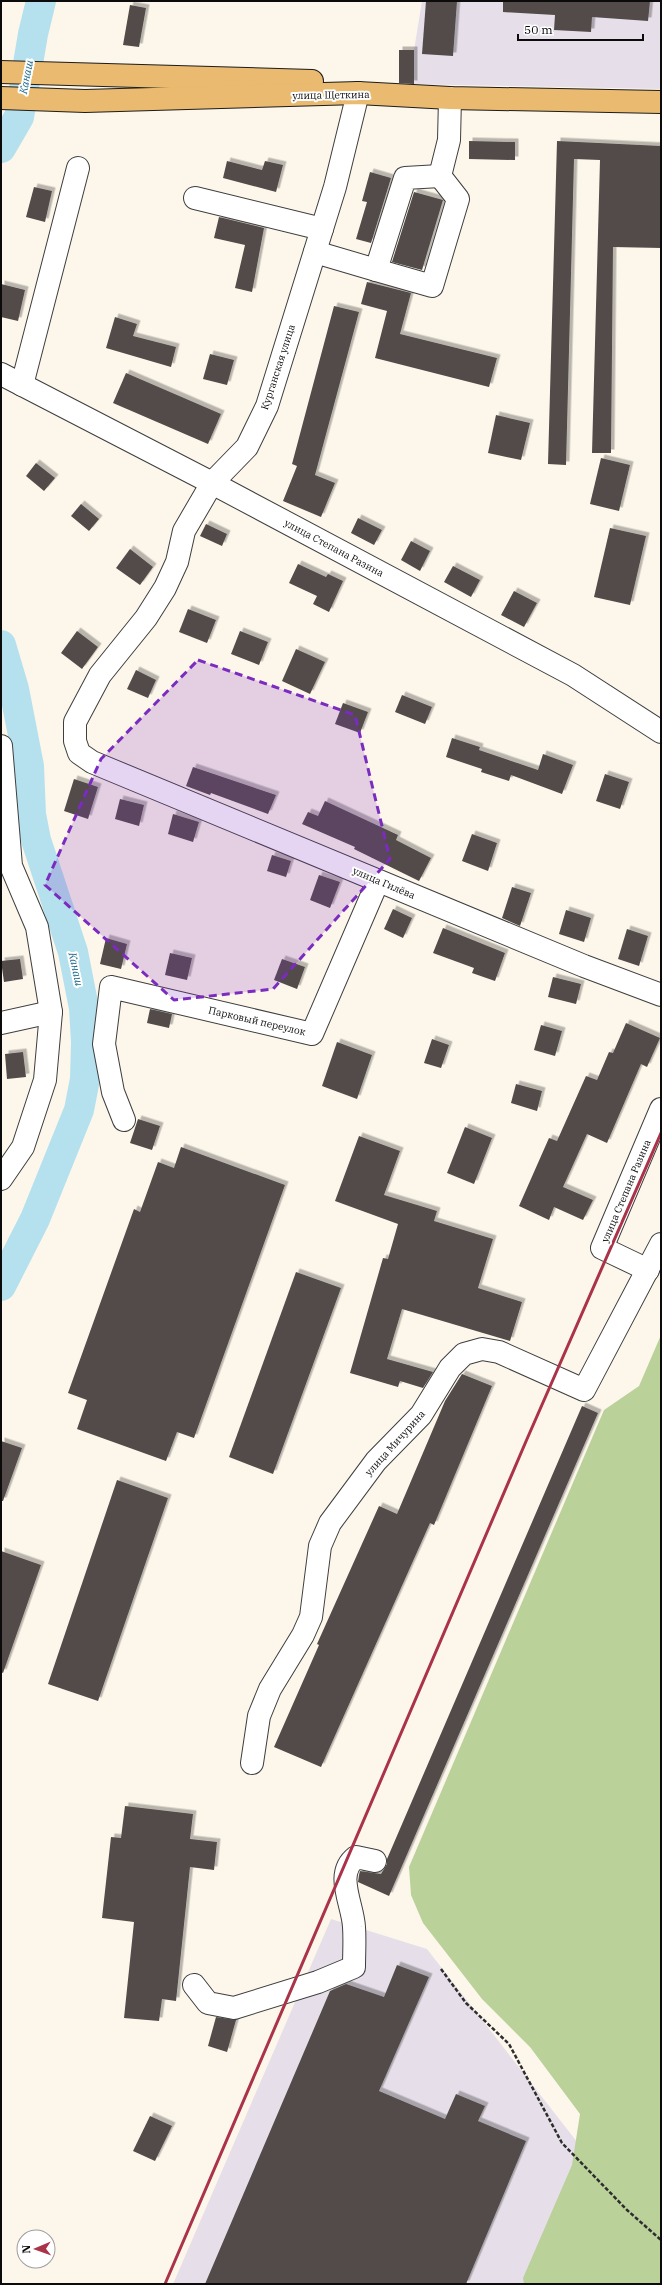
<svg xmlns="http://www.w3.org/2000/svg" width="662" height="2285" viewBox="0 0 662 2285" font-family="'IBM Plex Serif',serif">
<defs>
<filter id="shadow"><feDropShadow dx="3.5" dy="-3.5" stdDeviation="0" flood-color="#0004"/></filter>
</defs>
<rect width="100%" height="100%" fill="#fdf7eb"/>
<!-- industrial -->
<g fill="#e6dfe9">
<path d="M422,1H661V89L399,84V50H414Z"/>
<path d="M331,1919L427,1949L588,2156L529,2284H173Z"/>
</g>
<!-- forest -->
<path fill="#bad19a" d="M661,1335V2284H524L523,2278L572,2165L580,2114L530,2047L482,1999L423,1923L411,1895L409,1867L604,1410L639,1386Z"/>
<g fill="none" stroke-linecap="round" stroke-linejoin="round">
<!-- river -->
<g stroke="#b5e1ee" stroke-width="30">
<path d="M1,148L19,117L33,34L41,1"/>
<path d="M1,645L14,689L29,766L31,814L36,840L73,952L84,1008L86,1042L85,1079L79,1110L35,1219L1,1286"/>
</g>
</g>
<!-- building -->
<g fill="#524b48" filter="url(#shadow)">
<path d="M426,1H457L453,56L422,54Z"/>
<path d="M503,1H650L648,21L592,17L591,32L554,30L555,15L503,12Z"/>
<path d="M130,5L146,8L139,47L123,45Z"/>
<path d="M399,50H414V84L399,83Z"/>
<path d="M469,141L515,142V160L469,159Z"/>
<path d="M557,141L661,146V248L613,247L611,453H592L600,160L574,159L566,465L548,464Z"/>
<path d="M227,161L262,170L265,161L283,165L276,192L223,178Z"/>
<path d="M370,172L391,178L371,243L356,239L367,202L362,201Z"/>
<path d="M34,187L52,191L45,222L26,217Z"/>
<path d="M414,192L443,200L422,270L392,262Z"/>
<path d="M219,217L264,228L252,292L235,288L245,245L214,238Z"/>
<path d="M367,282L411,293L400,334L497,358L489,387L375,358L387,311L361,304Z"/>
<path d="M1,284L25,290L18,321L1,317Z"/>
<path d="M334,306L359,312L315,475L335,483L321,517L283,501L297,466L292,464Z"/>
<path d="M115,317L137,324L133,336L176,347L171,367L106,348Z"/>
<path d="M210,354L234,360L227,385L203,379Z"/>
<path d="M126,373L221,414L208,444L113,403Z"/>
<path d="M496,415L530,423L521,460L488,453Z"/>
<path d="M601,458L630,465L619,511L590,504Z"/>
<path d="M36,463L55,478L44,491L26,476Z"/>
<path d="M81,504L99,519L89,531L71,516Z"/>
<path d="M358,518L382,530L374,545L351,533Z"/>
<path d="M206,524L227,534L222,546L200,536Z"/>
<path d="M610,528L646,536L630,605L594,597Z"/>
<path d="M411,541L430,551L420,571L401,560Z"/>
<path d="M130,549L153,567L140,585L116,568Z"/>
<path d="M298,564L326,577L328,574L343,581L329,612L313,604L317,596L289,583Z"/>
<path d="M453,566L480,580L471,597L444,582Z"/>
<path d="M514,591L537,603L524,627L501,615Z"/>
<path d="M188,609L216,620L207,643L179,632Z"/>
<path d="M77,631L98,647L82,669L61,653Z"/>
<path d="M240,631L268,642L259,665L231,654Z"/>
<path d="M296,649L325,662L310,694L282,681Z"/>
<path d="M136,670L156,680L148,698L127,689Z"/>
<path d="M402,695L432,707L425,724L395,712Z"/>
<path d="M343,703L368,712L360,733L335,724Z"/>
<path d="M452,738L480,747L479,750L538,770L543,754L573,765L562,794L511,775L509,781L481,772L482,769L446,757Z"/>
<path d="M193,767L276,795L268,814L211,793L210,795L186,786Z"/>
<path d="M605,774L629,782L620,809L596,801Z"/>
<path d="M74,779L98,787L88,819L64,811Z"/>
<path d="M120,799L144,805L139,826L115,819Z"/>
<path d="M325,801L398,835L396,840L431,858L419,881L354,849L355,847L302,824L308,812L318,816Z"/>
<path d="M173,814L199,822L193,842L168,834Z"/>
<path d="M472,834L497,843L488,871L462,861Z"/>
<path d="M272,855L291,861L286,877L267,871Z"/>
<path d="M319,875L340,882L330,908L310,900Z"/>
<path d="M512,887L531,893L520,926L502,918Z"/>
<path d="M393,909L412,918L403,938L384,929Z"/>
<path d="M566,910L591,918L584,942L559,934Z"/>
<path d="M443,928L505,953L495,981L472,973L474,968L433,953Z"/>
<path d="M627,929L648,936L639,966L618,959Z"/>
<path d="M106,938L127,944L121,969L100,964Z"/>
<path d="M170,953L192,958L187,980L165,975Z"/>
<path d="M20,959L23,979L4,982L1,961Z"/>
<path d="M282,959L305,967L297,989L274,980Z"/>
<path d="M553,977L581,984L576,1004L548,997Z"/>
<path d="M150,1009L172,1014L169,1028L147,1023Z"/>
<path d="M626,1023L660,1038L647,1067L641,1064L607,1143L587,1134L563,1187L593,1200L583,1220L554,1207L549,1220L519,1206L549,1138L557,1141L586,1076L597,1080L609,1052L613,1053Z"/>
<path d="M541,1025L562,1031L555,1056L534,1050Z"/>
<path d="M432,1039L449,1045L441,1068L424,1063Z"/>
<path d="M337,1042L372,1055L357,1099L322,1086Z"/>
<path d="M23,1052L26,1077L7,1079L5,1054Z"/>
<path d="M516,1084L542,1091L537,1111L511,1103Z"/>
<path d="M138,1119L160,1126L152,1150L130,1143Z"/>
<path d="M465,1127L492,1138L474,1184L447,1173Z"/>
<path d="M359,1136L400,1151L384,1195L437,1211L434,1221L493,1239L478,1288L522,1302L510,1341L402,1309L387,1359L433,1372L423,1388L400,1381L398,1387L350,1373L383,1258L388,1259L398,1224L335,1201Z"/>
<path d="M181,1147L285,1185L194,1438L177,1432L166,1461L77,1429L87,1400L68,1393L134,1209L140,1212L158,1162L174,1168Z"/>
<path d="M296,1272L341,1288L273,1474L229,1457Z"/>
<path d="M462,1374L492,1386L434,1525L430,1523L321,1767L274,1747L319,1645L317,1644L379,1506L397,1514L445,1401Z"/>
<path d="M582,1406L598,1413L389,1896L358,1882L359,1875L360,1871L381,1874L387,1864V1859Z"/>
<path d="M1,1441L22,1448L3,1501H1Z"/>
<path d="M117,1480L168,1498L98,1701L48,1684Z"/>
<path d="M1,1551L41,1565L3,1673L1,1672Z"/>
<path d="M125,1806L193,1814L190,1839L217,1842L214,1870L190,1867L176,2001L162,1999L159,2021L124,2018L134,1922L102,1918L111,1837L121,1838Z"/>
<path d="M397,1965L429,1977L379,2091L445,2119L456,2094L485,2106L478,2121L526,2141L466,2284H205L330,1991L346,1984L384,1997Z"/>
<path d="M216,2017L236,2020L227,2052L208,2046Z"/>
<path d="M150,2116L172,2126L155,2161L133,2151Z"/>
</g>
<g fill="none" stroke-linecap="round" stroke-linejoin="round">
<!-- minor casing -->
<g stroke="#3e3e3e" stroke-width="24">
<g id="minor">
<path d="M358,93L335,187L267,406L247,447L212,483L184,531L177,562L165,588L146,618L100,675L75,722V741L79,753L92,762L584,966L661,995"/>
<path d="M440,176L449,140L450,98"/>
<path d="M195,198L322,229"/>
<path d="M315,252L376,270L405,178L440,176"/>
<path d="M376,270L432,286L458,199L440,176"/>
<path d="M1,374L212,483L573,675L661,732"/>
<path d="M22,385L78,168"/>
<path d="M1,746L11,866L37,927L51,1012L45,1080L23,1147L1,1179"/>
<path d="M1,1023L51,1012"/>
<path d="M124,1120L113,1092L104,1044L111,987L312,1034L378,881"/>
<path d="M648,1270L602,1248L661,1109"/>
<path d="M252,1763L259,1716L270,1689L303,1635L311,1617L320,1546L330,1523L376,1461L421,1415L450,1368L464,1354L482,1349L499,1352L584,1390L661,1244"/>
<path d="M194,1985L208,2003L234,2008L318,1982L354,1967C354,1954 355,1940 354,1927C353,1904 334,1874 356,1857L375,1861"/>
</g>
</g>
<!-- major casing -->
<g stroke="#1c1c1c" stroke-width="24">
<g id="major">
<path d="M1,72L312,81"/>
<path d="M1,98L85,101L358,93L450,98L661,102"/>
</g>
</g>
<!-- path -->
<path stroke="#2d2d2d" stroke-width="2.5" stroke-dasharray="4 2" stroke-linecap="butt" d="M441,1969L466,2003L509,2044L562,2143L627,2210L661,2240"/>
<!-- minor -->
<use href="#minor" stroke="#fff" stroke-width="22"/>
<!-- major -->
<use href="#major" stroke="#e9ba6f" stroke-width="22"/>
<!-- rail -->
<path stroke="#aa3349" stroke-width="3" d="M165,2284L527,1439L661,1133"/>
</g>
<!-- marked area -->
<path fill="#7b2cbf" fill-opacity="0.2" stroke="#7b2cbf" stroke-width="3" stroke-dasharray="8 5" stroke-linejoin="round" d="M198,660L355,715L390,859L273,989L174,1000L45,885L101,759Z"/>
<g text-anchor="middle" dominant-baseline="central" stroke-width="4" stroke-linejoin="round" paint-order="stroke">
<!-- street labels -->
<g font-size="10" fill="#0b0b0b" stroke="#fff">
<text transform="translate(331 95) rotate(-1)">улица Щеткина</text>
<text transform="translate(278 367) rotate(-72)">Курганская улица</text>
<text transform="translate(334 548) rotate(28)">улица Степана Разина</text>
<text transform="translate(384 883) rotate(23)">улица Гилёва</text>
<text transform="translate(257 1021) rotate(13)">Парковый переулок</text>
<text transform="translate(626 1191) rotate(-67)">улица Степана Разина</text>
<text transform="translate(395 1443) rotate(-48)">улица Мичурина</text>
</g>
<!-- water labels -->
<g font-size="11" font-style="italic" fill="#236d8d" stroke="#fff">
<text transform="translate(26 77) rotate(-79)">Канаш</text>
<text transform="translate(76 969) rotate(78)">Канаш</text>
</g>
</g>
<!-- border -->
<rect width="662" height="2285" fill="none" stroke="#0b0b0b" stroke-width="4"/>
<!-- north arrow -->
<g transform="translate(36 2249) rotate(268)"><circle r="19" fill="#ffffff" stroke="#9d9d9d"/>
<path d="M0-3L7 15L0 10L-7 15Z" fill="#aa3349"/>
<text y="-6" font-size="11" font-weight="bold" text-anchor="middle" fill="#0b0b0b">N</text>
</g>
<!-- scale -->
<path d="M518 34v6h125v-6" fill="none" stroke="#0b0b0b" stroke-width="2"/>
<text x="524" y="34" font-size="12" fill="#0b0b0b" stroke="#ffffff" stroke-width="3" paint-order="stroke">50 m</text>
</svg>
